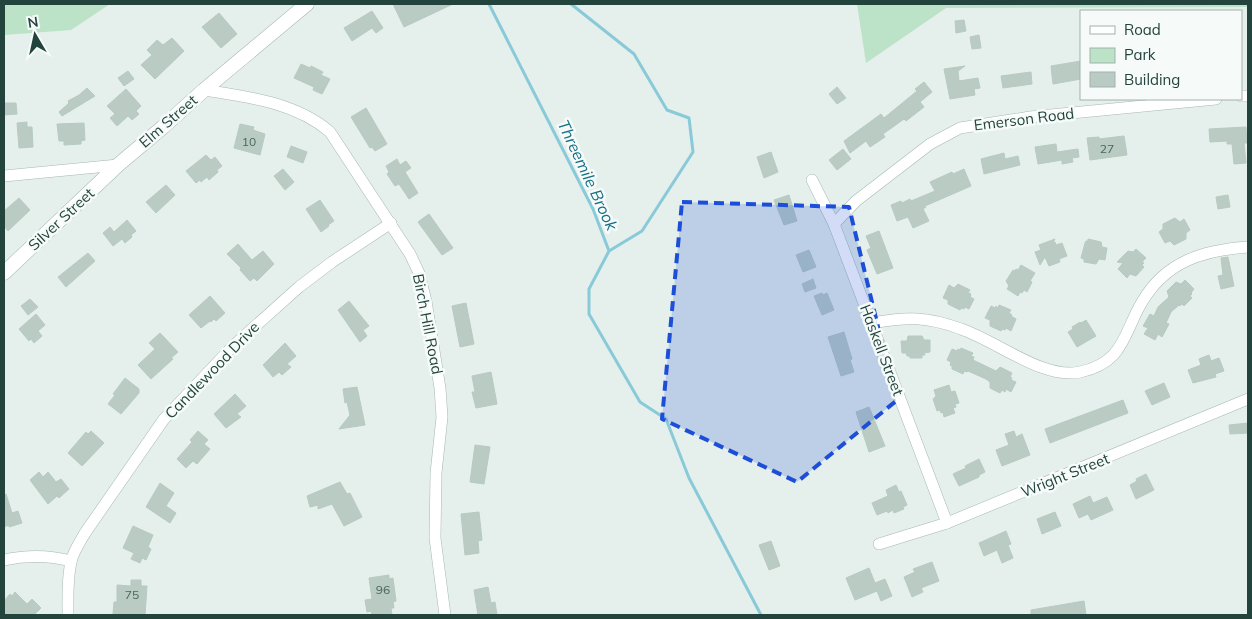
<svg xmlns="http://www.w3.org/2000/svg" width="1252" height="619" viewBox="0 0 1252 619" font-family="Mulish,sans-serif">
<rect width="100%" height="100%" fill="#e5efeb"/>
<!-- green -->
<g fill="#bce2c8">
<path d="M4,4H110L71,30L4,35Z"/>
<path d="M857,4H1248V7L946,8L866,63Z"/>
</g>
<g fill="none" stroke-linecap="round" stroke-linejoin="round">
<!-- stream -->
<g stroke="#89cad9" stroke-width="3">
<path d="M489,4L593,209L609,251L589,289V314L640,402L666,419L689,478L761,615"/>
<path d="M571,4L634,54L667,110L689,118L693,152L642,231L609,251"/>
</g>
</g>
<!-- building -->
<g fill="#bacbc4" stroke="#b7cac3">
<path d="M393,4H453L404,27Z"/>
<path d="M372,11L383,28L376,33L372,28L352,41L344,28Z"/>
<path d="M219,13L237,34L221,48L202,27Z"/>
<path d="M964,20L966,31L956,33L955,21Z"/>
<path d="M979,35L981,48L972,49L970,37Z"/>
<path d="M172,38L184,51L155,79L141,65L152,55L147,50L157,40L163,45Z"/>
<path d="M1081,61V79L1053,84L1051,66Z"/>
<path d="M301,64L310,68L311,66L323,72L321,75L330,79L322,94L313,90L314,87L294,78Z"/>
<path d="M965,66L958,71L959,81L978,78L980,88L974,89L975,95L950,99L944,69Z"/>
<path d="M128,71L134,79L124,86L118,78Z"/>
<path d="M1031,72L1032,84L1003,88L1001,76Z"/>
<path d="M924,82L932,92L920,102L924,107L906,121L904,119L883,134L885,137L870,147L866,141L850,153L844,141L881,114L884,118L917,91L915,89Z"/>
<path d="M837,87L846,98L837,104L829,94Z"/>
<path d="M87,88L95,96L62,116L59,112L69,103L68,101L79,95Z"/>
<path d="M126,89L141,106L136,111L139,114L132,120L128,116L117,126L110,118L115,114L107,106Z"/>
<path d="M4,103H16L17,114L4,115Z"/>
<path d="M366,108L387,144L375,151L372,147L370,148L351,117Z"/>
<path d="M27,122V127H32L33,147L19,148L17,123Z"/>
<path d="M84,123L85,140L81,141V144L64,145V141H59L57,124Z"/>
<path d="M240,124L254,127L253,130L265,134L260,155L234,148Z"/>
<path d="M1246,127L1247,143H1244L1246,163L1234,164L1232,144H1227V141L1210,142L1209,129Z"/>
<path d="M1124,136L1127,155L1090,160L1087,138L1099,137V139Z"/>
<path d="M1056,144L1057,152L1078,149L1079,157L1072,158L1073,162L1062,164V160L1038,164L1035,147Z"/>
<path d="M291,146L307,152L303,163L287,157Z"/>
<path d="M843,149L851,159L837,170L829,160Z"/>
<path d="M771,152L778,172L764,178L757,157Z"/>
<path d="M1004,153L1005,159L1018,156L1020,165L984,174L981,159Z"/>
<path d="M206,155L211,160L215,157L222,166L217,170L218,172L209,180L207,177L201,182L200,180L196,183L186,171Z"/>
<path d="M397,159L400,165L406,161L411,168L405,172L418,193L409,199L399,184L395,186L387,174L389,172L386,166Z"/>
<path d="M283,169L294,182L285,190L274,176Z"/>
<path d="M964,169L971,186L925,206L926,207L923,209L929,221L913,228L908,217L897,221L891,205L901,201L902,203L910,199L911,201L935,191L930,182L952,172L953,174Z"/>
<path d="M166,185L175,195L156,213L146,202Z"/>
<path d="M789,195L797,221L784,225L774,200Z"/>
<path d="M1228,195L1230,207L1218,209L1216,197Z"/>
<path d="M19,198L30,210L8,231L4,226V211Z"/>
<path d="M320,200L334,221L328,225L329,226L321,232L306,209Z"/>
<path d="M429,214L453,248L442,255L418,222Z"/>
<path d="M1175,218L1180,222L1184,219L1190,230L1186,233V239L1174,245L1170,241L1165,243L1159,232L1163,229V224Z"/>
<path d="M127,220L136,231L131,235L132,237L125,243L122,239L113,246L103,233L110,227L114,232Z"/>
<path d="M879,231L893,268L877,274L867,250L871,248L866,236Z"/>
<path d="M1055,239L1053,243L1055,242L1056,245L1062,243L1067,256L1059,259L1060,262L1049,266L1045,257L1040,265L1035,252L1041,250L1039,245Z"/>
<path d="M1088,239L1101,242L1102,247L1107,248L1105,260L1099,259L1096,264L1084,262V259L1081,258L1085,243L1086,241H1088Z"/>
<path d="M238,244L252,260L263,251L274,264L257,281L254,278L250,281L240,270L241,268L227,254Z"/>
<path d="M1136,249L1146,258L1142,262L1144,263L1142,265L1144,267L1136,276L1130,274L1127,278L1118,269L1123,263L1117,262L1128,251L1133,252Z"/>
<path d="M809,250L816,267L803,272L796,255Z"/>
<path d="M88,253L95,261L66,287L58,277Z"/>
<path d="M1228,257L1234,286L1221,289L1218,276L1223,275L1221,258Z"/>
<path d="M1021,265L1035,273L1030,281L1032,282L1027,292L1024,290L1022,293L1020,292L1018,296L1007,289L1009,286L1006,281L1013,270L1015,271L1016,269L1018,270Z"/>
<path d="M813,279L816,288L805,292L802,284Z"/>
<path d="M1185,280L1194,289L1191,293L1192,294L1190,296L1192,298L1184,306L1182,304L1180,306L1179,305L1171,312L1166,323L1169,324L1162,337L1158,334L1155,340L1144,334L1148,328L1143,326L1150,314L1154,316L1158,307L1169,297L1167,291L1176,282L1181,284Z"/>
<path d="M958,284L970,290L968,293L971,294L970,297L974,299L969,309L965,307L964,309L961,308L960,310L948,304V300L943,298L949,285L954,288Z"/>
<path d="M822,293L823,295L827,293L834,310L822,315L814,296Z"/>
<path d="M210,296L225,313L216,321L214,319L211,322L210,321L201,328L189,315Z"/>
<path d="M30,299L38,307L28,315L21,306Z"/>
<path d="M349,301L369,326L363,330L367,336L360,342L338,310Z"/>
<path d="M466,303L474,344L460,347L452,306Z"/>
<path d="M999,305L1011,310L1009,313L1012,315L1011,316L1016,319L1011,331L1006,328L1005,330L1002,329L1001,331L990,326V320L985,318L991,306L995,308L996,306L998,308Z"/>
<path d="M36,314L45,325L38,331L42,336L34,343L31,339L29,341L19,329Z"/>
<path d="M1086,320L1096,336L1077,347L1068,332L1073,329L1072,327L1080,322L1081,323Z"/>
<path d="M844,332L852,359L850,360L854,372L841,376L828,337Z"/>
<path d="M160,333L178,352L171,358L173,359L151,379L138,365L155,349L149,343Z"/>
<path d="M908,336H922L924,340H930V352L924,353L925,355H922V358H910V356H907L906,353H902L901,341H907Z"/>
<path d="M285,343L296,356L287,364L291,367L282,375L279,372L273,377L263,365Z"/>
<path d="M961,348L973,353L971,356L974,357L973,360L996,371L1000,367L1012,373L1010,377L1012,378L1011,380L1016,382L1011,392L1006,389L1005,392L1002,390L1000,393L990,388V382L986,379L968,371L967,372L964,371L963,374L952,369V366L950,365L951,362L947,360L952,349L957,351L958,349L960,350Z"/>
<path d="M1209,355L1211,361L1219,358L1224,371L1215,374L1216,377L1193,383L1188,370L1201,365L1199,359Z"/>
<path d="M491,372L497,404L476,408L472,392H475L472,376Z"/>
<path d="M125,378L139,389V393L121,414L108,404L115,395L113,394Z"/>
<path d="M1164,383L1170,397L1152,405L1145,391Z"/>
<path d="M949,385L951,392L955,391L959,403L955,404L956,407L953,408L955,413L944,417L943,412L941,413L940,410L937,411L933,399L936,396L934,390Z"/>
<path d="M357,387L365,425L339,429L350,415L347,402L345,403L343,389Z"/>
<path d="M235,394L246,406L237,414L241,417L226,428L214,414Z"/>
<path d="M1123,400L1128,413L1050,443L1045,429Z"/>
<path d="M869,407L885,446L869,452L856,412Z"/>
<path d="M1248,423V433L1230,434L1229,425Z"/>
<path d="M91,431L104,443L82,466L68,453L86,432L88,434Z"/>
<path d="M198,431L208,440L204,444L210,449L197,464L193,461L186,468L177,459L192,442L190,440Z"/>
<path d="M1014,431L1016,437L1022,434L1030,455L1002,466L996,450L1009,445L1005,434Z"/>
<path d="M475,445L490,447L484,484L470,482Z"/>
<path d="M979,459L985,472L979,475V477L959,486L953,474L966,468L965,466Z"/>
<path d="M39,472L43,477L48,472L56,482L61,479L69,489L59,498L57,496L48,504L30,480Z"/>
<path d="M1146,474L1154,490L1136,499L1130,485L1137,481L1136,479Z"/>
<path d="M340,482L347,494L350,493L362,517L344,526L332,504L318,509V505L310,507L307,496Z"/>
<path d="M160,483L174,493L166,506L176,513L170,523L146,507Z"/>
<path d="M896,485L899,492L901,491L907,505L903,507L904,509L894,513L893,510L888,513L887,511L877,515L872,503L888,496L886,490Z"/>
<path d="M6,494L12,513L18,511L22,523L9,527V525L4,527V495Z"/>
<path d="M1090,496L1093,503L1107,497L1113,510L1091,520L1088,514L1079,518L1073,504Z"/>
<path d="M479,512L482,540L478,541L479,553L465,555L461,514Z"/>
<path d="M1055,512L1061,526L1042,534L1037,519Z"/>
<path d="M133,526L153,535L148,547L151,549L146,560L142,558L140,563L131,559L134,553L123,548Z"/>
<path d="M1006,531L1011,544L1008,545L1013,558L1002,563L997,550L984,556L979,543Z"/>
<path d="M771,541L780,566L769,570L759,545Z"/>
<path d="M932,562L939,581L921,588L923,592L912,597L904,577L915,572L913,569Z"/>
<path d="M869,568L875,583L885,579L892,596L881,601L877,591L855,600L846,578Z"/>
<path d="M389,575V579L393,578L396,601L393,602L394,608H391L392,615H372L371,611L367,612L365,600L372,599L369,578Z"/>
<path d="M131,580H141V586H147L145,615L113,614L114,602H117V585L131,586Z"/>
<path d="M488,587L491,603L495,602L497,615H478L474,590Z"/>
<path d="M15,592L27,604L32,599L41,608L34,615H4V601L10,594L12,596Z"/>
<path d="M1084,601L1086,615H1031V610Z"/>
</g>
<g fill="none" stroke-linecap="round" stroke-linejoin="round">
<!-- minor casing -->
<g stroke="#a7b8b3" stroke-width="12">
<g id="minor">
<path d="M204,90C247,97 295,102 330,132L410,254L419,273L426,301L440,388L442,417L436,473L435,538L445,615"/>
<path d="M1241,96H1248"/>
<path d="M4,176L118,165"/>
<path d="M812,180L834,224L947,523"/>
<path d="M834,224L856,201L930,144L960,128L1030,117L1216,99"/>
<path d="M872,323C907,317 926,316 961,329C997,341 1043,380 1080,372C1124,363 1123,334 1142,302C1166,261 1204,250 1248,247"/>
<path d="M879,544L947,523L1248,399"/>
<path d="M4,560C27,555 48,555 71,561"/>
<path d="M68,615C68,598 67,579 71,562C73,552 80,542 85,533L164,419L232,347L299,287L332,262L391,223"/>
</g>
</g>
<!-- tertiary casing -->
<g stroke="#a7b8b3" stroke-width="15">
<path id="tertiary" d="M4,273L118,165L163,127L204,90L307,4"/>
</g>
<!-- minor -->
<use href="#minor" stroke="#fff" stroke-width="11"/>
<!-- tertiary -->
<use href="#tertiary" stroke="#fff" stroke-width="14"/>
</g>
<!-- marked area -->
<path fill="#1d4ed8" fill-opacity="0.2" stroke="#1d4ed8" stroke-width="4" stroke-dasharray="10 6" stroke-linejoin="round" d="M682,202L849,207L896,401L797,482L662,419Z"/>
<g text-anchor="middle" dominant-baseline="central" stroke-width="5" stroke-linejoin="round" paint-order="stroke">
<!-- number labels -->
<g font-size="12" fill="#48665e">
<text x="249" y="141">10</text>
<text x="1107" y="148">27</text>
<text x="383" y="589">96</text>
<text x="132" y="594">75</text>
</g>
<!-- street labels -->
<g font-size="15" fill="#22443c" stroke="#f6fbf9">
<text transform="translate(1024 119) rotate(-7)">Emerson Road</text>
<text transform="translate(168 121) rotate(-41)">Elm Street</text>
<text transform="translate(61 219) rotate(-43)">Silver Street</text>
<text transform="translate(428 324) rotate(79)">Birch Hill Road</text>
<text transform="translate(882 350) rotate(69)">Haskell Street</text>
<text transform="translate(212 370) rotate(-46)">Candlewood Drive</text>
<text transform="translate(1065 475) rotate(-22)">Wright Street</text>
</g>
<!-- water labels -->
<g font-size="16" font-style="italic" fill="#156f86" stroke="#f6fbf9">
<text transform="translate(588 175) rotate(65)">Threemile Brook</text>
</g>
</g>
<!-- border -->
<rect width="1252" height="619" fill="none" stroke="#22443c" stroke-width="10"/>
<!-- legend -->
<rect x="1080" y="10" width="162" height="90" fill="#f6fbf9" stroke="#a1b2ad"/>
<rect x="1090" y="26" width="25" height="8" fill="#ffffff" stroke="#a1b2ad"/>
<text x="1124" y="35" font-size="15" fill="#22443c">Road</text>
<rect x="1090" y="48" width="25" height="15" fill="#bce2c8" stroke="#a1b2ad"/>
<text x="1124" y="60" font-size="15" fill="#22443c">Park</text>
<rect x="1090" y="72" width="25" height="15" fill="#bacbc4" stroke="#a1b2ad"/>
<text x="1124" y="85" font-size="15" fill="#22443c">Building</text>
<!-- north arrow -->
<g transform="translate(35 35) rotate(351)" stroke="#f6fbf9" stroke-width="4" paint-order="stroke">
<path d="M0-4L9 19L0 12L-9 19Z" fill="#22443c"/>
<text y="-8" font-size="14" font-weight="bold" text-anchor="middle" fill="#22443c">N</text>
</g>
</svg>
